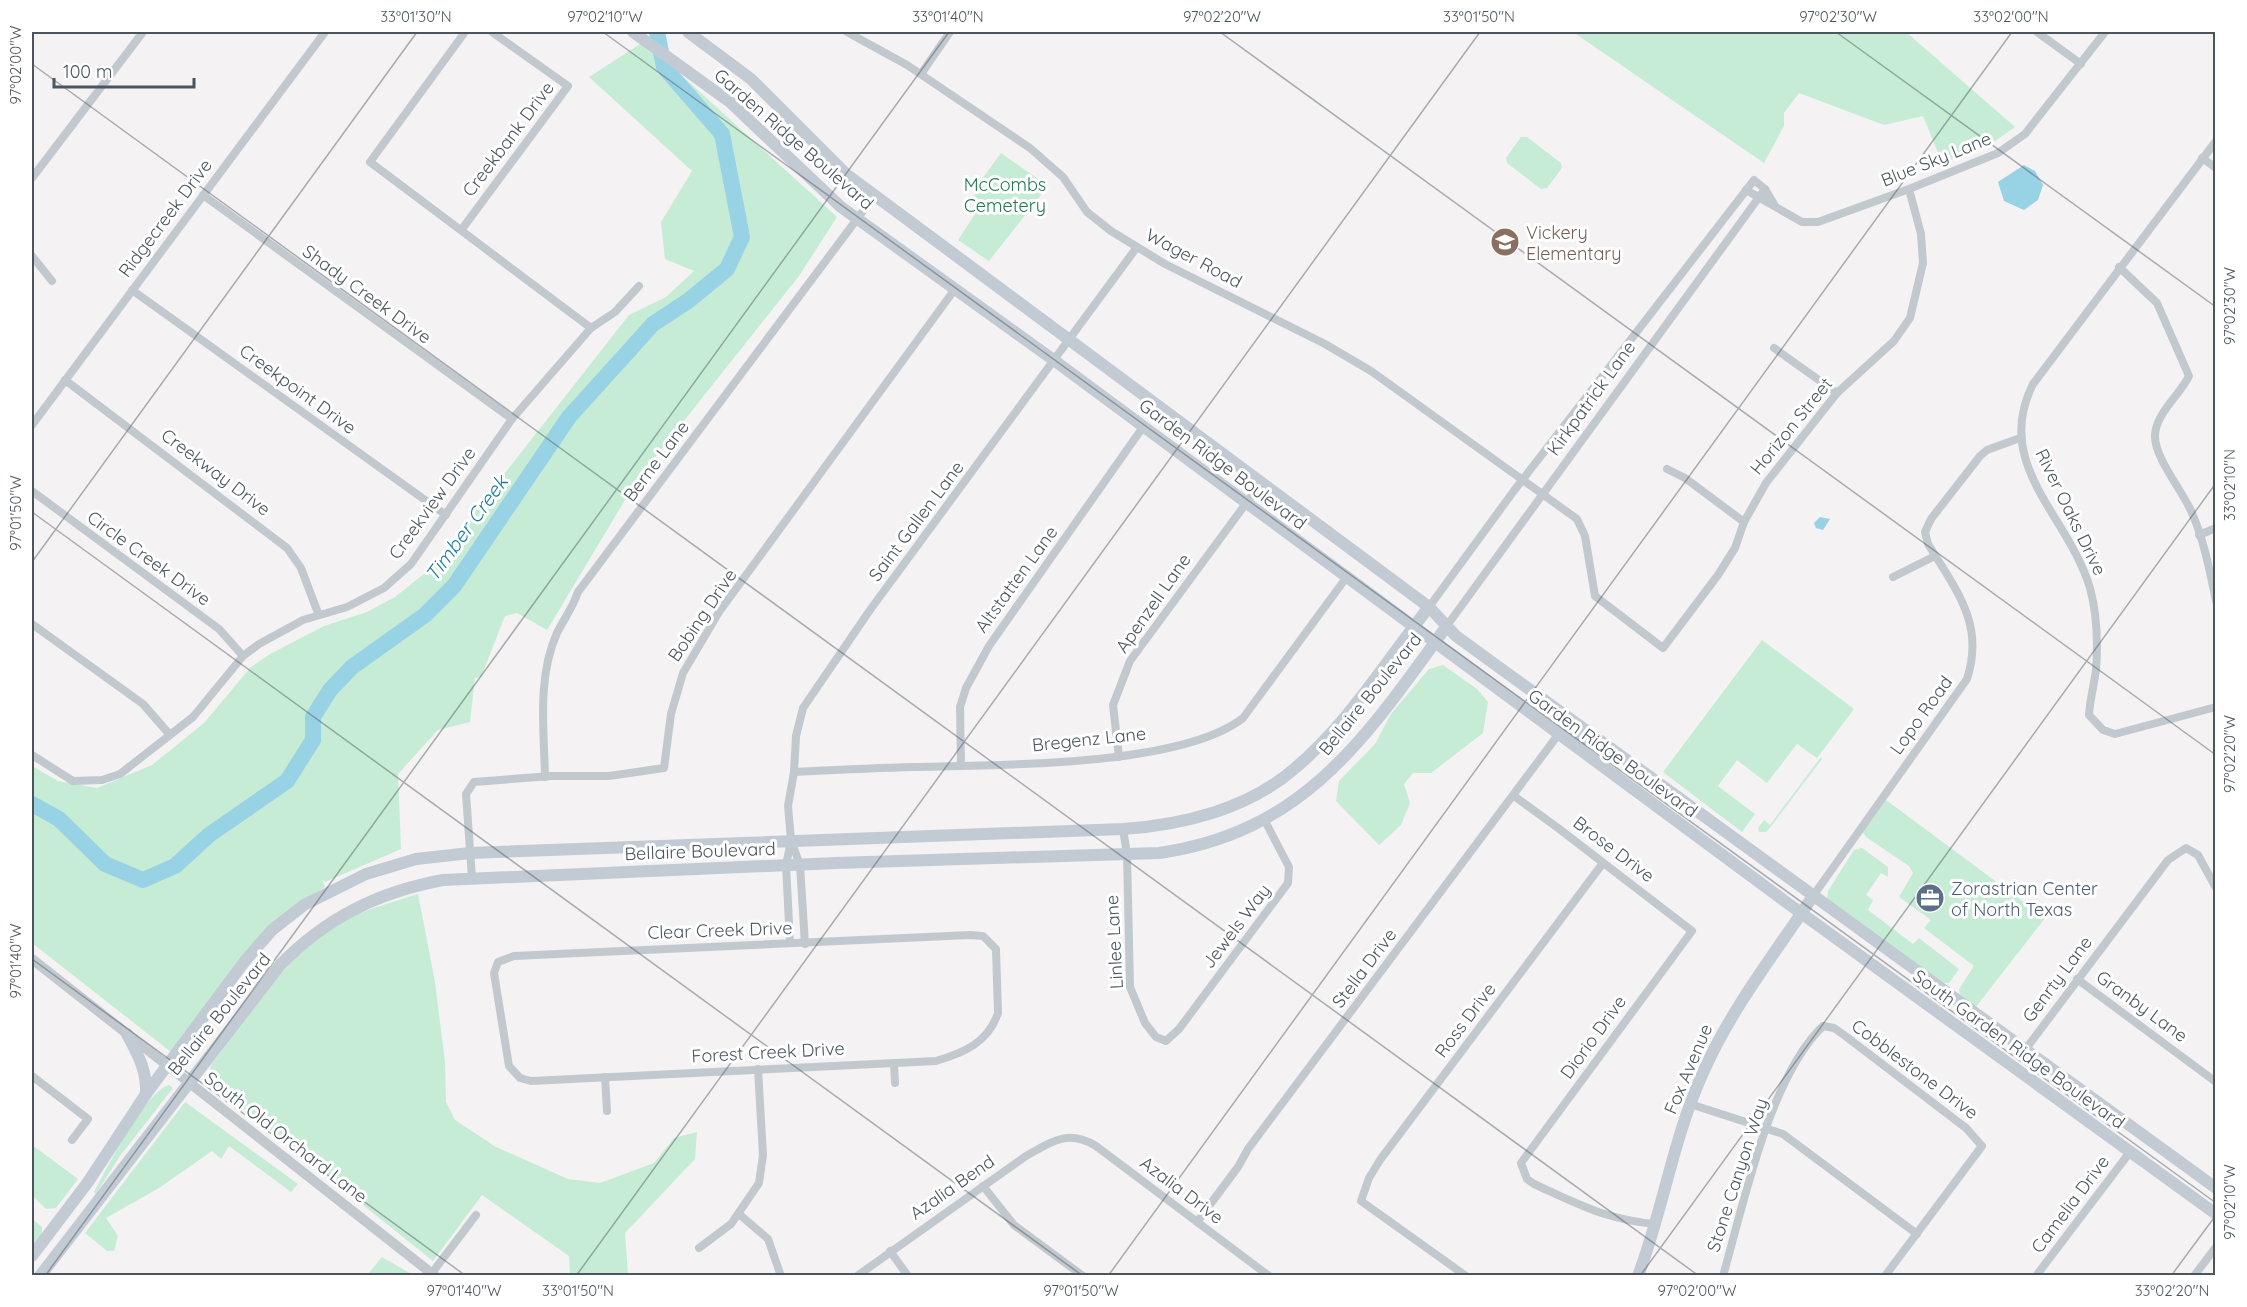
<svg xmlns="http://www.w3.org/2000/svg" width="2247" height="1307" viewBox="0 0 2247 1307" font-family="Quicksand,sans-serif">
<rect width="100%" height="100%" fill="#f4f2f2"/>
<!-- green -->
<g fill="#c6ecd6">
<path d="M1573,32H1906L2015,127L1995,141L1966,151L1943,165L1923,116L1884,125L1799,93L1784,113V126L1764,163Z"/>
<path d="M640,44L690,83L837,217L799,276L637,480L547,630L517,613L505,616L481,677L475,678L470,722L438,730L398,774L401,849L325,882L322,879L325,887L307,898L171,1052L32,943V766L58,781L97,788L152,765L204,723L251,667L270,654L324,626L367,612L395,597L455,549L476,510L629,315L666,297L694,271L665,259L661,222L692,171L589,77Z"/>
<path d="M1521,137H1527L1561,163L1562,168L1547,188L1541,189L1507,163L1506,158Z"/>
<path d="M1001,153L1048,186L989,261L958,240L977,211L974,190Z"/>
<path d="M1762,640L1854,709L1817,758L1797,744L1767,783L1737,760L1718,786L1755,814L1742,832L1663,772Z"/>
<path d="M1443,665L1477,689L1488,702L1483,733L1431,773H1413L1404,784L1410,803L1401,825L1379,845L1336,801L1339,781L1375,744L1391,714L1429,669Z"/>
<path d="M1821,757L1822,759L1769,829L1766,832H1759L1758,828L1764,820L1770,825Z"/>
<path d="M1886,800L2045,918L1975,1008L1960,997L1959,989L1974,966L1924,928L1931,920L1899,897L1913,873L1909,866L1866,837L1863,832Z"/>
<path d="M1862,848L1888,867V877L1881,873L1866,895L1873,900L1868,910L1913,944L1919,938L1955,966L1959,969L1949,983H1942L1827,901L1828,891L1854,850Z"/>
<path d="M418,894L435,982L445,1062L446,1102L455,1120L496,1147L568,1179L600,1183L654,1163L674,1138L697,1132L695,1159L625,1233L628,1275H570L569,1256L482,1195L433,1261L207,1080L211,1065C247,1018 285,956 336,925C361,910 391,903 418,894Z"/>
<path d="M169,1085L173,1088L120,1156L96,1194L94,1192C107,1169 145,1091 169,1085Z"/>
<path d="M185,1102L298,1184L291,1192L229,1146L221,1159L212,1151L159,1188L106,1218L118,1236L114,1251H107L85,1233Z"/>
<path d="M32,1145L78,1179L56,1208L46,1209L32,1195Z"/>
<path d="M32,1219L42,1227V1233L32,1249Z"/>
<path d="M382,1257L413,1275H367Z"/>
</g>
<!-- water -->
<g fill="#97d3e5">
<path d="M2024,165L2035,171L2043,185L2038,200L2024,210L2004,201L1998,182Z"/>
<path d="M1820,517L1830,519L1823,530L1816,528L1814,523Z"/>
</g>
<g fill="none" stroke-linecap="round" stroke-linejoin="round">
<!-- river -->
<path stroke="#97d3e5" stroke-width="16" d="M32,804L59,819L105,864L143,880L175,866L209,835L287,781L313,740V717L330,690L352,667L425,615L454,586L569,417L653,324L688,301L727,269L742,237L722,134L664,67L657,32"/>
<!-- minor -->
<g stroke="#c1c9cf" stroke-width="8">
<path d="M465,32L370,162L591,328"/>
<path d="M847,32L907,65L1030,148L1063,177L1087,212L1111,231L1165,264L1325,344L1371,371L1577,519L1585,536L1595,596L1663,648L1718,575L1735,548L1744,522L1766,483L1837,393L1894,341L1910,318L1923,263L1921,234L1909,189"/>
<path d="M2037,32L2081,64"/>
<path d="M921,74L950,32"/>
<path d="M2216,141L2033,384C1992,465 2069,516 2090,588C2097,614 2098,643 2096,670C2094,685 2090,699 2089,715L2103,730L2115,734L2216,707"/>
<path d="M2202,158L2216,168"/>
<path d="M32,178L143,32"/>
<path d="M1746,190L1802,222H1818L1909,189L1998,153L2025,134L2105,32"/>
<path d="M203,195L512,419"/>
<path d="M462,229L568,86L492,32"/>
<path d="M32,256L52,281"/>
<path d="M2119,267L2157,303L2189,376C2180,395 2156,413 2155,435C2154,458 2183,491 2192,513C2204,540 2210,572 2216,601"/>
<path d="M132,290L446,515"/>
<path d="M1774,348L1837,393"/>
<path d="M65,380L287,548L301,568L318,613"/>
<path d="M32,425L325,32"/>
<path d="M1667,469L1685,478L1744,522"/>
<path d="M32,491L219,629L243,656"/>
<path d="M2199,535L2216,528"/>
<path d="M1893,577L1935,556"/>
<path d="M1429,607L1513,492L1754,180L1765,189L1774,204"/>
<path d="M32,624L143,704L170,735"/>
<path d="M1446,627L1765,189"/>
<path d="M32,755L73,781L102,780L120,774L193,717L243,656L259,644L303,620L347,607L384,588L411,564L512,419L591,328L615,312L639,286"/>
<path d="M1119,757L1113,705L1130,661L1261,483"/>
<path d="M961,766L960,707L966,688L989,646L1143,427"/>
<path d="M794,772C834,770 873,768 913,767C994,765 1181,767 1243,718L1346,578"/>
<path d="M545,777C544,731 537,677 557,633C564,619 573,607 578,592L875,195"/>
<path d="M1514,796L1558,828L1692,931L1521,1163L1527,1179L1534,1184C1578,1204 1607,1220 1656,1224"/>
<path d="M1123,829L1127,854L1130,987L1145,1023L1156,1037L1166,1041L1179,1029L1288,883L1289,867L1265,821"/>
<path d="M472,878L466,794L474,782L551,776H609L664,768L671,714L683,673L719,612L955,289"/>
<path d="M1813,896L1967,679C1985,624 1956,590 1928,544L1925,532L1931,519L1980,456L1987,450L2020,438"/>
<path d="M970,935L983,936L996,949L998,1013C988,1043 963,1053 936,1061L531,1081L520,1078L509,1066L494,973L498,962L514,956Z"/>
<path d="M790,943L786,865L791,841"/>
<path d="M805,944L800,865L791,840L788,806L794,772L796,736L803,708L870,610L1137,247"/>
<path d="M2077,979L2216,1082"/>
<path d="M2025,1050L2168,860L2186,848L2198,855L2216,888"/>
<path d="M894,1063L895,1083"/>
<path d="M32,1076L88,1119L72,1140"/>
<path d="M605,1077L607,1111"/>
<path d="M1690,1104L1783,1134L1917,1234"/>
<path d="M983,1186L1014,1225L1083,1276"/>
<path d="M739,1214L768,1239L781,1276"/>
<path d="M1197,1222L1238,1167L1248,1149L1558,735"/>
<path d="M699,1248L731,1224L759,1183L763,1155L758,1069"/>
<path d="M890,1251L908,1276"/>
<path d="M432,1273L476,1215"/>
<path d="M857,1276L1026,1156C1053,1141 1068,1129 1096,1146L1269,1276"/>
<path d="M1466,1276L1361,1201L1369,1178L1380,1160L1603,863"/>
<path d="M1723,1276C1744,1203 1769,1078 1823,1026L1834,1028L1844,1035L1966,1128L1982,1146L1885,1276"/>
<path d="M2036,1276L2130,1152"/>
<path d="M2194,1276L2216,1247"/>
</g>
<!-- tertiary -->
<path stroke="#c1c9cf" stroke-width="10" d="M32,959L435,1276"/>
<!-- secondary -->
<g stroke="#c2cad3" stroke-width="12">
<path d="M633,32L730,102L841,207L1055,361L1786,902L2216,1214"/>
<path d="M688,32L751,79L846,174L1429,607L1456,636L2216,1188"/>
<path d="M1558,735L1567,730L1592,743"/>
<path d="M127,1034C138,1055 147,1070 146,1094"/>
<path d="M32,1256L88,1182L146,1094L245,961L272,930L304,905L366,874L416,859L470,853L1123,829C1183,825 1248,809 1294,769C1348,724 1386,661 1429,607"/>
<path d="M40,1276L280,965C326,918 378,892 443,880L836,863L1159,853C1305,832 1366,737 1446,627"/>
<path d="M1638,1276C1663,1210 1673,1139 1702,1075C1730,1010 1774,955 1813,896"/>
</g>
</g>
<!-- ticks -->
<path fill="none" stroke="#4b555e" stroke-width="1.5" stroke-opacity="0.45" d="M603,32L2216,1203M1220,32L2216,755M1836,32L2216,307M32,64L1699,1276M32,512L1083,1276M32,562L417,32M32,959L466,1276M45,1276L949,32M576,1276L1480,32M1108,1276L2012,32M1640,1276L2216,483M2171,1276L2216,1215"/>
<!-- icons -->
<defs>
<g id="school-disc" transform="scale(1.5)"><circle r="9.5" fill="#8d6e63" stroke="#fff"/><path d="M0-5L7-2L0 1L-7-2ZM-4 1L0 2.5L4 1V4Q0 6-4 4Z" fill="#fff"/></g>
<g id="office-disc" transform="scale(1.5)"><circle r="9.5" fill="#5c6f8a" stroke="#fff"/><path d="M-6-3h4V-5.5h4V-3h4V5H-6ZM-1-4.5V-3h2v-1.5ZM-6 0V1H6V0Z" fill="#fff"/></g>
</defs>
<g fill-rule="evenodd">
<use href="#school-disc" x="1505" y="242"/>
<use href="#office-disc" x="1930" y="898"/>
</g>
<g text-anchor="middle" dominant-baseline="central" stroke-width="6" stroke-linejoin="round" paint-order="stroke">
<!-- street labels -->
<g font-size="18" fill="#4b555e" stroke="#fff">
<text transform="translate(508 139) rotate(-53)">Creekbank Drive</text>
<text transform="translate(794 139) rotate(41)">Garden Ridge Boulevard</text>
<text transform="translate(1936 159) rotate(-22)">Blue Sky Lane</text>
<text transform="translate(165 218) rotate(-53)">Ridgecreek Drive</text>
<text transform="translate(1194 258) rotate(28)">Wager Road</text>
<text transform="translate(367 294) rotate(36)">Shady Creek Drive</text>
<text transform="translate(298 389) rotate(36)">Creekpoint Drive</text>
<text transform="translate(1591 398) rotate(-54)">Kirkpatrick Lane</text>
<text transform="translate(1791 426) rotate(-51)">Horizon Street</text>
<text transform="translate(656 461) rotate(-53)">Berne Lane</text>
<text transform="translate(1223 464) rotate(37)">Garden Ridge Boulevard</text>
<text transform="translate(216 472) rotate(37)">Creekway Drive</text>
<text transform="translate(432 503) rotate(-54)">Creekview Drive</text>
<text transform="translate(2071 512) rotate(64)">River Oaks Drive</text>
<text transform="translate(916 521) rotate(-53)">Saint Gallen Lane</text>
<text transform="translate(149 558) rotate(36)">Circle Creek Drive</text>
<text transform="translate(1016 579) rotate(-54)">Altstatten Lane</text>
<text transform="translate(1153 603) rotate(-55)">Apenzell Lane</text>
<text transform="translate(702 615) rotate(-56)">Bobing Drive</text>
<text transform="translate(1370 694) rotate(-51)">Bellaire Boulevard</text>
<text transform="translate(1921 715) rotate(-54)">Lopo Road</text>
<text transform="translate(1089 739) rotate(-6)">Bregenz Lane</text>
<text transform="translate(1613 753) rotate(36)">Garden Ridge Boulevard</text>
<text transform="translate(1614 849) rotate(37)">Brose Drive</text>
<text transform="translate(700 851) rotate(-2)">Bellaire Boulevard</text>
<text transform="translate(1236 926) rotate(-53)">Jewels Way</text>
<text transform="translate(720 930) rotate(-2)">Clear Creek Drive</text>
<text transform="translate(1114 942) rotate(-93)">Linlee Lane</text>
<text transform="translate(1364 968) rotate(-53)">Stella Drive</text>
<text transform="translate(2057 979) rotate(-53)">Genrty Lane</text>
<text transform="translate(2142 1006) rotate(36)">Granby Lane</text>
<text transform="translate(219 1014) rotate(-51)">Bellaire Boulevard</text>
<text transform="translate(1465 1020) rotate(-53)">Ross Drive</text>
<text transform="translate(1593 1037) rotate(-54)">Diorio Drive</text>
<text transform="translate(2019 1049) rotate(36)">South Garden Ridge Boulevard</text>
<text transform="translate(768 1052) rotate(-3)">Forest Creek Drive</text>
<text transform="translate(1688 1069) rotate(-67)">Fox Avenue</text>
<text transform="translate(1915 1069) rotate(37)">Cobblestone Drive</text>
<text transform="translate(286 1137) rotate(38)">South Old Orchard Lane</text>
<text transform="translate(1737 1175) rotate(-72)">Stone Canyon Way</text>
<text transform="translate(952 1187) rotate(-35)">Azalia Bend</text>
<text transform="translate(1182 1190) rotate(37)">Azalia Drive</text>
<text transform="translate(2070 1204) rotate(-53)">Camelia Drive</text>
</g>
<!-- park labels -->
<g font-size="18" fill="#217a4f" stroke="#fff">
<text x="1005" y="184">McCombs<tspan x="1005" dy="21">Cemetery</tspan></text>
</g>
<!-- education labels -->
<g font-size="18" fill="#785e54" stroke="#fff" text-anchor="start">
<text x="1526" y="232">Vickery<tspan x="1526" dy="21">Elementary</tspan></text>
</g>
<!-- service labels -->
<g font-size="18" fill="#4e5e75" stroke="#fff" text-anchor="start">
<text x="1951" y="888">Zorastrian Center<tspan x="1951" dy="21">of North Texas</tspan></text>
</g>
<!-- water labels -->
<g font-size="20" font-style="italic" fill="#1a7d9b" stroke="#fff">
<text transform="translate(466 528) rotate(-54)">Timber Creek</text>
</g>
</g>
<!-- border -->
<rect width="2247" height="1307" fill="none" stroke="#ffffff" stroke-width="66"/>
<!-- scale -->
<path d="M54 78v9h140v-9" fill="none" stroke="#4b555e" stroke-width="3"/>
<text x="63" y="78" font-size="18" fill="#4b555e" stroke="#ffffff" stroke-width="4.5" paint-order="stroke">100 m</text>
<rect x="33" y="33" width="2181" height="1241" fill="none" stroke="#4b555e" stroke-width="2"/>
<g font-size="15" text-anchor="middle" fill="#4b555e">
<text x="416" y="22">33°01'30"N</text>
<text x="605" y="22">97°02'10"W</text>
<text x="948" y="22">33°01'40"N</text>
<text x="1222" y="22">97°02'20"W</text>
<text x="1479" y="22">33°01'50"N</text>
<text x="1838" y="22">97°02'30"W</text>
<text x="2011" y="22">33°02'00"N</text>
<text transform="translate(16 65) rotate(-90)" y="5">97°02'00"W</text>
<text transform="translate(2230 306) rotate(-90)" y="5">97°02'30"W</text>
<text transform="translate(2230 485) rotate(-90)" y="5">33°02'10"N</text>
<text transform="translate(16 513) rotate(-90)" y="5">97°01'50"W</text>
<text transform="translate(2230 754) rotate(-90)" y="5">97°02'20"W</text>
<text transform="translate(16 961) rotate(-90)" y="5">97°01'40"W</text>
<text transform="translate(2230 1202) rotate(-90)" y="5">97°02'10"W</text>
<text x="464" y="1296">97°01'40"W</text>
<text x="578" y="1296">33°01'50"N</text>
<text x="1081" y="1296">97°01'50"W</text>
<text x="1697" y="1296">97°02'00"W</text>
<text x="2172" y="1296">33°02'20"N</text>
</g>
</svg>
